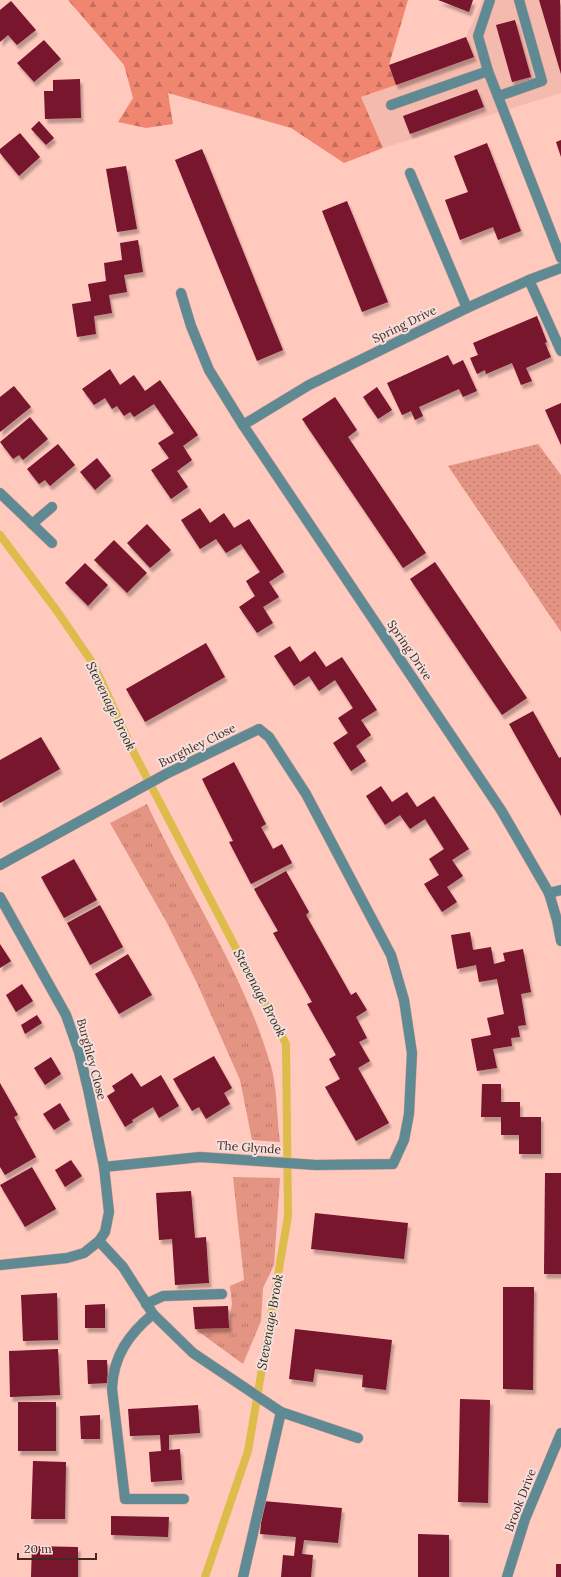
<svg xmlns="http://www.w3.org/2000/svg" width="561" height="1577" viewBox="0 0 561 1577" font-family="Lora,serif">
<defs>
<pattern id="grass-tufts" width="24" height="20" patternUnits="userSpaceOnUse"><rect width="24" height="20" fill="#e39483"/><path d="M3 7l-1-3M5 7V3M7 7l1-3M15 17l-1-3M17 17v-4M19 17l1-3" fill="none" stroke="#ba796b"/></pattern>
<pattern id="forest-firs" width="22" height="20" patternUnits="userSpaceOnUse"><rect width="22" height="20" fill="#f08670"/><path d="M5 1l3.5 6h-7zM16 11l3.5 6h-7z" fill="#c46e5c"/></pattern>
<pattern id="park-dots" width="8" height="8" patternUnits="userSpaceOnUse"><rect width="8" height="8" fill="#e39483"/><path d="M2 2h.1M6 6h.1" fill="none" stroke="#ba796b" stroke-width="1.8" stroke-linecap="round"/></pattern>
<filter id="shadow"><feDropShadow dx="2.5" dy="4.5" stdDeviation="1" flood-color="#0004"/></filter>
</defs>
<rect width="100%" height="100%" fill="#ffc9bd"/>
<!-- built -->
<path fill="#f4baad" d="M483,0H561V93L383,148L361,97L396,85L389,65L466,37Z"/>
<!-- grass -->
<g fill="url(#grass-tufts)">
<path d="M147,804C188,892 244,973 271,1066C277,1086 277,1120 280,1142L252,1140L240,1080L197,983L167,923L110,823Z"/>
<path d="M233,1177L280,1178L274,1265L263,1288L261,1321L243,1364L195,1329L228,1328L232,1304L230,1286L244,1280Z"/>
</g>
<!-- forest -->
<path fill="url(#forest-firs)" d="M68,0H408L389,65L396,85L361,97L383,148L344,163L291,128L168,93L173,124L146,128L118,122L133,98L124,65Z"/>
<!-- park -->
<path fill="url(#park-dots)" d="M538,444L561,475V632L448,466Z"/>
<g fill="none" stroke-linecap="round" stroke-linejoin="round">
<!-- stream -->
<path stroke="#ddbc4b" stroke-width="8" d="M0,535L57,611L94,665L134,753L286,1044L288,1216L248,1451L205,1577"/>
</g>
<!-- building -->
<g fill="#78122d" filter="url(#shadow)">
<path d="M438,0H473L469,12Z"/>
<path d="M539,0H560L561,74Z"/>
<path d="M11,1L36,30L17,45L8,35L0,42V10Z"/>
<path d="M515,20L531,77L512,82L496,25Z"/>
<path d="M466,37L474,57L396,85L389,65Z"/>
<path d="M44,40L61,59L34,82L17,63Z"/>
<path d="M80,79L81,118L45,119L44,91H53V80Z"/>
<path d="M477,89L484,107L410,134L403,116Z"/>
<path d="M39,121L54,138L46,145L31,129Z"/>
<path d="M20,133L40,157L19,176L0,153V149Z"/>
<path d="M561,140V157L556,142Z"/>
<path d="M487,143L521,231L498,240L493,227L460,240L445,200L468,192L454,156Z"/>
<path d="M202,149L283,350L257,361L175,160Z"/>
<path d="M126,166L137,229L117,232L106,169Z"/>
<path d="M347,201L388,302L362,312L322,211Z"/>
<path d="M138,240L143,272L124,275L127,292L109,295L112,313L94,316L96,334L77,337L72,304L91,301L88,284L106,281L104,263L122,260L120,243Z"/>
<path d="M537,316L547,342L545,343L551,357L526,368L532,381L521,385L512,363L486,374L485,370L477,374L470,358L478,355L473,343Z"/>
<path d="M448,355L453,365L463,360L477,391L463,397L459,389L419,407L423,416L415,420L411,411L402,415L387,383Z"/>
<path d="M110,369L120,385L134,375L145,391L160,380L198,435L183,446L192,460L177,471L188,487L171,499L151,470L169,458L158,443L174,433L154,404L134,417L130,412L124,416L117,406L112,409L105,398L94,405L82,389Z"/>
<path d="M14,386L31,407L0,432V397Z"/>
<path d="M377,387L392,410L378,419L363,397Z"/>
<path d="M335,397L357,430L348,437L426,553L403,568L302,419Z"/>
<path d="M561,403V445L545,410Z"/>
<path d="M30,417L48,439L23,460L19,455L13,459L0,442Z"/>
<path d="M58,444L75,465L50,486L45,480L39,484L27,469Z"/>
<path d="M97,458L111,476L95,490L80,472Z"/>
<path d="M200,508L210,523L224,513L234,528L249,519L284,572L269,582L279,597L263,607L273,623L257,633L239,607L255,596L246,581L260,572L241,544L226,553L216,539L200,549L181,520Z"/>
<path d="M147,524L171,550L150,568L127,543Z"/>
<path d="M114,540L147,573L127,593L94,560Z"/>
<path d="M435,562L527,698L502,715L410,579Z"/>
<path d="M85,563L108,585L88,606L65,583Z"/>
<path d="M206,643L225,677L145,722L126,689Z"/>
<path d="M290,646L300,662L315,651L326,667L342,657L377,710L361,720L371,735L356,746L366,761L351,771L333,743L348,733L338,718L353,708L335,680L319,691L309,676L294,686L274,656Z"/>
<path d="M533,711L559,758L561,757V816L509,724Z"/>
<path d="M41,737L60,769L0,803V760Z"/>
<path d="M234,762L266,824L261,827L273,849L282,844L292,863L251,884L229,842L233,841L202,779Z"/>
<path d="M381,786L392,802L407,792L417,807L434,796L469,849L452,860L463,876L447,887L457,902L442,912L424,884L439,875L429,859L444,849L425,819L410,829L400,815L385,825L366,796Z"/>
<path d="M74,859L97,900L64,918L41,877Z"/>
<path d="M286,871L309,912L306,915L351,995L356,992L367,1010L356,1017L367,1038L359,1042L370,1061L358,1068L389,1123L356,1141L325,1087L340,1079L329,1059L336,1055L307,1004L312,1002L273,933L278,931L254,889Z"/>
<path d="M100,905L123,947L90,965L67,923Z"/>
<path d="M470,932L473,950L491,947L494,964L505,961L503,953L523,949L531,992L521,994L526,1025L518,1026L520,1037L511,1038L512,1046L493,1049L497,1068L477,1071L471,1039L491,1035L487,1018L504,1014L497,979L479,982L476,965L457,969L451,935Z"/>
<path d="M0,944L11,961L0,968Z"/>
<path d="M128,954L152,995L119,1014L95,974Z"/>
<path d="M22,984L33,1001L16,1012L6,995Z"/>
<path d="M37,1015L42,1023L25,1034L21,1025Z"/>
<path d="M214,1056L232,1088L224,1093L230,1104L206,1119L199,1107L192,1111L173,1079Z"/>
<path d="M51,1057L61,1074L45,1085L34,1068Z"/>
<path d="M132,1073L141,1087L161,1075L179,1106L159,1118L153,1107L132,1120L133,1122L125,1127L107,1096L115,1091L112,1086Z"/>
<path d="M0,1083L18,1115L14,1117L36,1157L5,1175L0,1167Z"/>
<path d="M482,1084H501V1102H520V1117H541V1154H519V1135H501V1117H481Z"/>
<path d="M60,1103L70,1120L54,1130L43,1114Z"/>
<path d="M71,1160L82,1176L65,1187L55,1170Z"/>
<path d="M32,1167L56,1209L25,1227L0,1185Z"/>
<path d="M545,1173H561V1274H544Z"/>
<path d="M191,1191L195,1238L206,1237L209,1283L175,1285L172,1239L159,1240L156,1193Z"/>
<path d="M315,1213L408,1223L404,1259L311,1249Z"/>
<path d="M503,1287H534L533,1390L503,1389Z"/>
<path d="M57,1293L58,1340L23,1341L21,1295Z"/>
<path d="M105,1304V1328H85V1305Z"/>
<path d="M228,1306L229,1328L195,1329L193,1307Z"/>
<path d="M295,1329L392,1340L386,1390L362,1387L363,1375L315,1369L313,1382L289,1379Z"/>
<path d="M58,1349L60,1395L10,1397L9,1351Z"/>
<path d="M87,1360H107L108,1383L88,1384Z"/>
<path d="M460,1399L490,1400L488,1503L458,1502Z"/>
<rect x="18" y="1402" width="38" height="49"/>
<path d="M198,1405L200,1433L169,1435V1450L180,1449L182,1480L151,1482L149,1452L161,1451L160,1435L130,1436L128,1409Z"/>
<path d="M100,1415V1439H81L80,1416Z"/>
<path d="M33,1461L66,1462L65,1519H31Z"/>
<path d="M263,1501L342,1508L338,1543L304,1540L302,1554L313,1555L311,1577H281L283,1555L294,1556L296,1537L260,1534Z"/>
<path d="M111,1516L169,1517L168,1537L111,1535Z"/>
<path d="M418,1534L449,1535V1577H418Z"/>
<path d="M32,1546L78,1547V1577H31Z"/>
<rect x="556" y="1564" width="5" height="13"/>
</g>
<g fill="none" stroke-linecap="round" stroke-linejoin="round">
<!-- minor casing -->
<g stroke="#d7a59a" stroke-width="11">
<g id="minor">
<path d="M490,0L478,36L488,71L561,258"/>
<path d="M499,96L542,81L519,0"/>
<path d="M391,105L488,71"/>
<path d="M410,173L467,308"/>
<path d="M561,268L529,280L467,308L309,385L243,425L501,810L549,893L561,890"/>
<path d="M529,280L561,351"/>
<path d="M181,293L191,326L209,370L243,425"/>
<path d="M0,493L52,543"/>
<path d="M32,524L52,507"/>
<path d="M0,865L166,774L259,729L269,737L306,794L391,955L404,1000L412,1053L409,1114L404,1140L393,1164L316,1165L200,1157L104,1167"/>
<path d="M549,893L557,920L561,941"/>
<path d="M0,897L66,1015L79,1052L88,1089L104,1167L109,1212L105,1232L99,1241L84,1253L67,1258L0,1265"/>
<path d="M99,1241L123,1267L153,1314L193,1353L281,1412L358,1438"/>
<path d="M146,1304L163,1296L222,1294"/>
<path d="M153,1314C129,1334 113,1356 112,1389L125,1499H184"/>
<path d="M243,1577L281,1412"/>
<path d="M507,1577L525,1519L561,1433"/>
</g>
</g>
<!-- minor -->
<use href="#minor" stroke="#608a93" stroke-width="10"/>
</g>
<g text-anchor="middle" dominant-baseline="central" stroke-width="4" stroke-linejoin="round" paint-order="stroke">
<!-- street labels -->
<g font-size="12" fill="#492720" stroke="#f3e0dc">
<text transform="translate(404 324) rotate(-26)">Spring Drive</text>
<text transform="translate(410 650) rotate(56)">Spring Drive</text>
<text transform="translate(197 745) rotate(-26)">Burghley Close</text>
<text transform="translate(92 1059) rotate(75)">Burghley Close</text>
<text transform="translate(249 1147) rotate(4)">The Glynde</text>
<text transform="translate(520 1500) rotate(-69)">Brook Drive</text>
</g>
<!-- water labels -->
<g font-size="13" font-style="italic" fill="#322c19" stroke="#f3e0dc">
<text transform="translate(111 706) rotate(64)">Stevenage Brook</text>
<text transform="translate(260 993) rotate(62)">Stevenage Brook</text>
<text transform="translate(270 1322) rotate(-80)">Stevenage Brook</text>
</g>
</g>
<!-- scale -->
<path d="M18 1553v6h78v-6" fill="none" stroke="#492720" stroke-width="2"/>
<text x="24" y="1553" font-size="12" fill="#492720" stroke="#f3e0dc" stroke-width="3" paint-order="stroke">20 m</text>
</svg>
